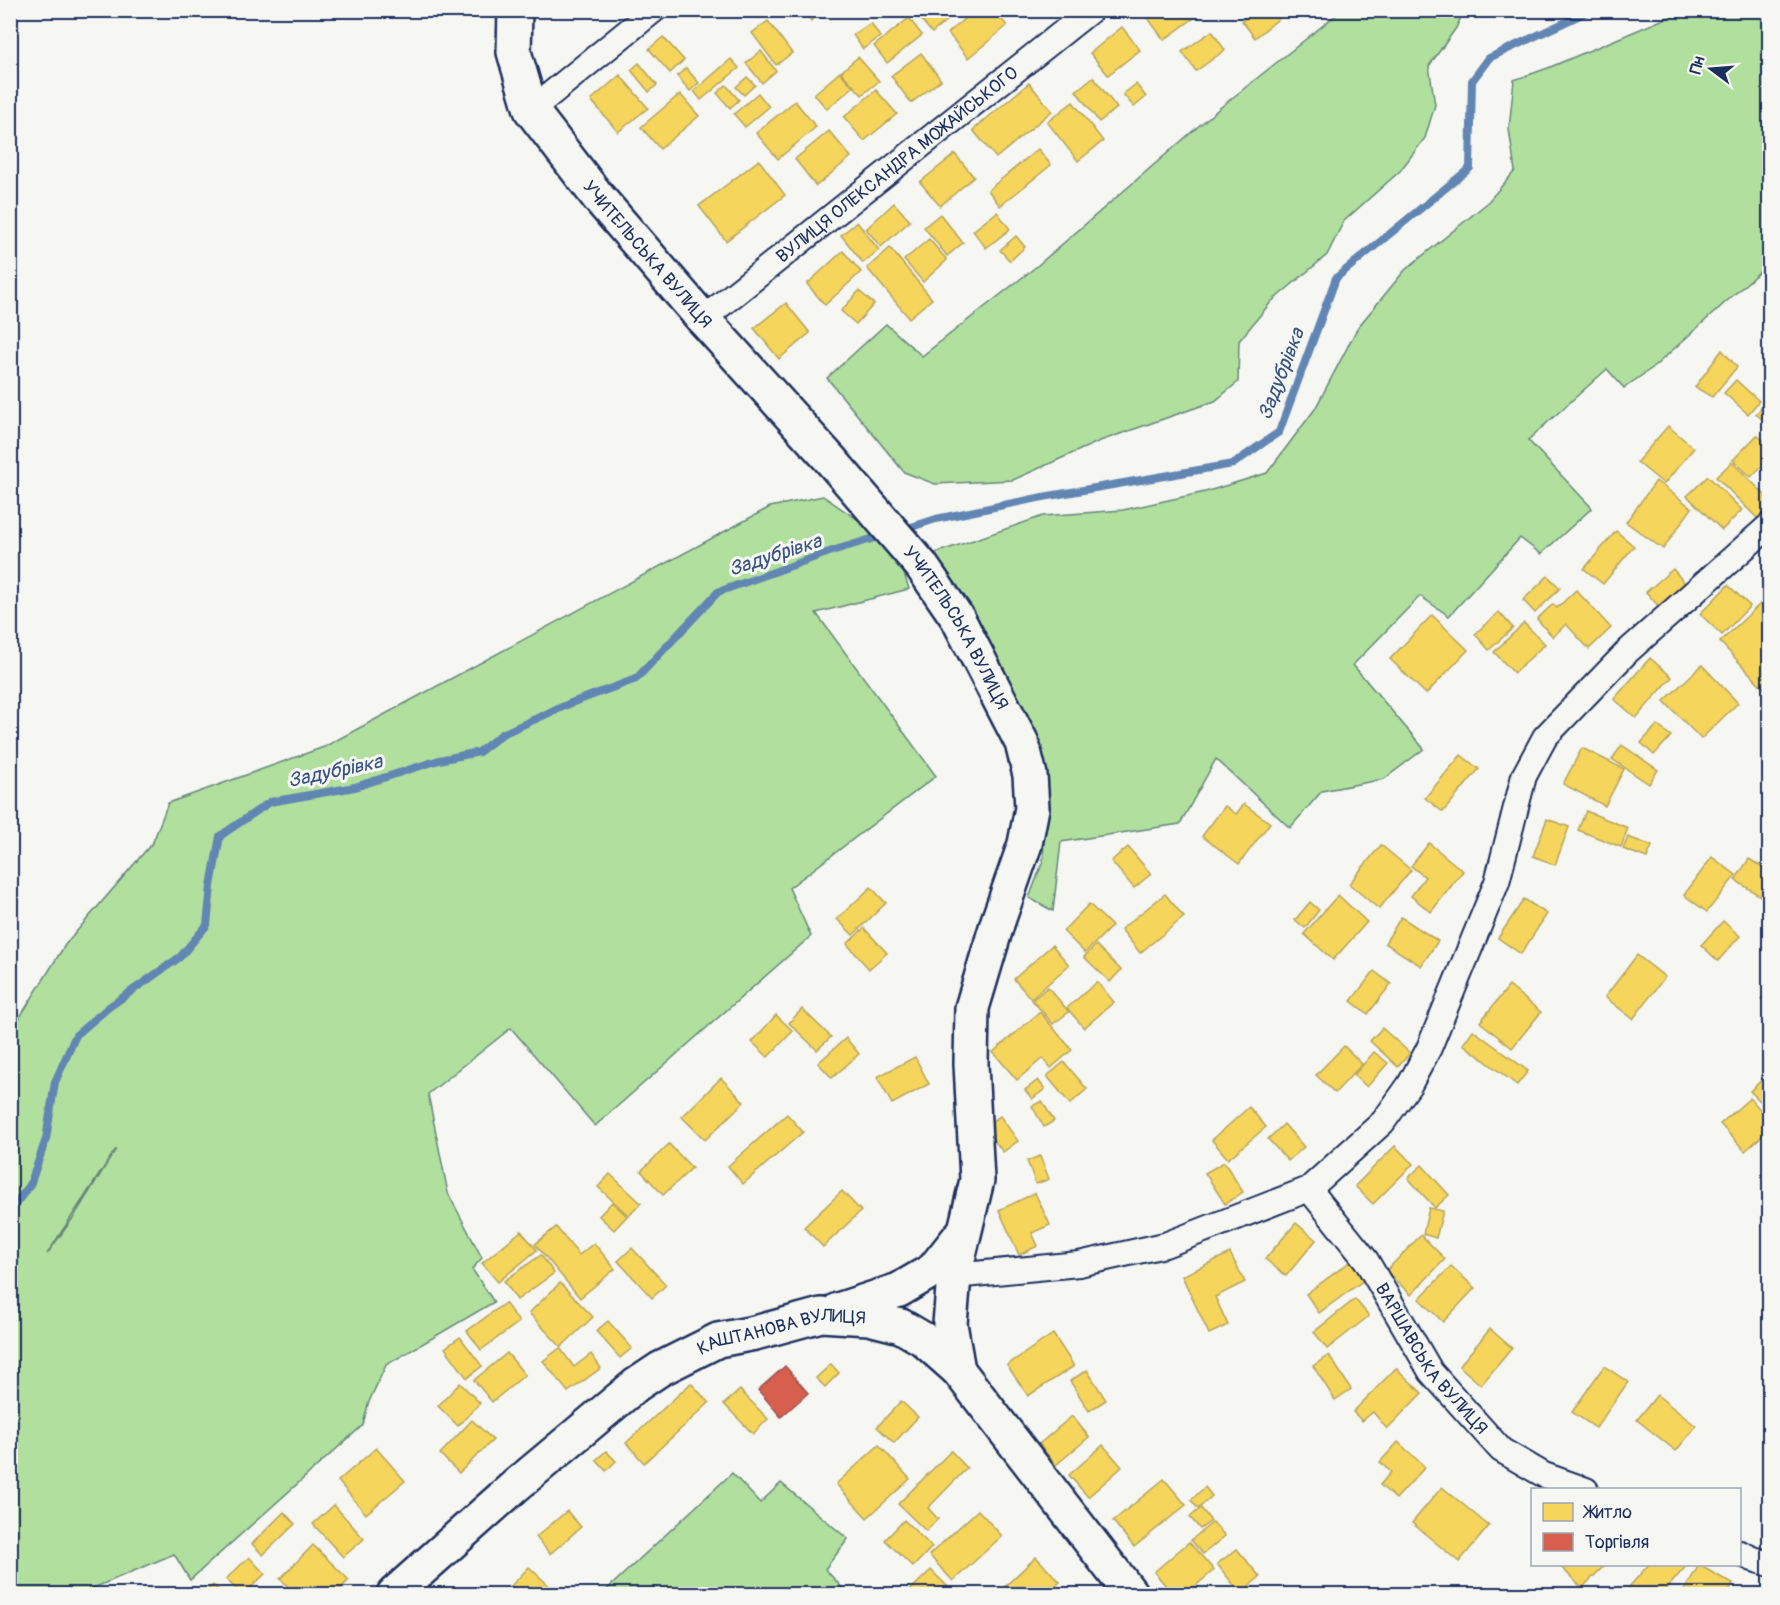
<svg xmlns="http://www.w3.org/2000/svg" width="1780" height="1605" viewBox="0 0 1780 1605" font-family="Pangolin,sans-serif">
<rect width="100%" height="100%" fill="#f6f6f2"/>
<filter id="ink" filterUnits="userSpaceOnUse"><feTurbulence type="fractalNoise" baseFrequency=".0167" numOctaves="2"/><feDisplacementMap in="SourceGraphic" scale="12" xChannelSelector="R" yChannelSelector="G"/><feConvolveMatrix kernelMatrix="1 2 1 2 8 2 1 2 1" color-interpolation-filters="sRGB"/></filter>
<g filter="url(#ink)">
<!-- green -->
<g fill="#b1df9d" stroke="#66877e" stroke-width="1.5" fill-rule="evenodd">
<path d="M1341,11H1464L1456,28L1429,66L1435,105L1425,138L1400,171L1344,221L1327,255L1271,302L1239,341L1238,382L1215,401L1100,441L1013,480L935,484L904,472L827,378L886,324L922,356L1037,266L1216,111Z"/>
<path d="M1683,11H1769V266L1768,264L1655,366L1624,388L1607,369L1528,440L1592,508L1541,554L1520,538L1449,616L1420,596L1353,665L1424,749L1384,779L1322,791L1290,828L1216,759L1180,824L1061,842L1053,911L1029,898L1043,861L1045,811L924,557L1043,516L1123,510L1205,492L1267,473L1315,409L1358,327L1405,270L1486,204L1515,171L1509,129L1514,80L1548,68Z"/>
<path d="M823,496L861,522L899,558L909,589L816,613L936,776L789,888L811,936L595,1126L511,1028L428,1094L448,1193L482,1258L472,1269L494,1302L386,1365L368,1404L363,1425L190,1580L174,1554L91,1589L92,1594H11L10,1033L65,945L153,842L168,803L324,747L770,507ZM116,1149L73,1218L47,1254Z"/>
<path d="M732,1473L760,1503L781,1483L848,1539L825,1569L848,1594H602Z"/>
</g>
<!-- homes -->
<g fill="#f6d55c" stroke="#b4a35d" stroke-width="1.5">
<path d="M803,10H824L811,21Z"/>
<path d="M913,10H959L932,33Z"/>
<path d="M974,10H994L1007,26L968,58L948,33Z"/>
<path d="M1142,10H1205L1164,40Z"/>
<path d="M1255,10H1289L1255,38L1242,21Z"/>
<path d="M909,18L922,35L887,63L874,46Z"/>
<path d="M768,21L792,53L776,65L752,33Z"/>
<path d="M871,23L880,37L863,49L853,35Z"/>
<path d="M1122,27L1140,50L1108,75L1090,53Z"/>
<path d="M1212,31L1225,50L1196,71L1182,52Z"/>
<path d="M663,37L684,60L670,73L649,49Z"/>
<path d="M761,51L776,71L762,83L746,63Z"/>
<path d="M921,53L941,80L911,103L891,76Z"/>
<path d="M858,57L879,81L862,95L841,72Z"/>
<path d="M731,59L739,68L701,100L694,91Z"/>
<path d="M639,63L657,85L649,92L631,70Z"/>
<path d="M686,68L699,83L690,91L677,76Z"/>
<path d="M840,72L853,87L827,109L814,94Z"/>
<path d="M620,75L648,108L618,132L591,100Z"/>
<path d="M747,77L755,85L744,95L736,87Z"/>
<path d="M1093,77L1117,108L1099,122L1076,91Z"/>
<path d="M1029,83L1052,111L996,158L973,130Z"/>
<path d="M1136,84L1146,97L1134,107L1123,94Z"/>
<path d="M726,85L739,100L730,108L717,93Z"/>
<path d="M876,90L897,114L864,141L844,117Z"/>
<path d="M758,93L769,107L745,127L734,114Z"/>
<path d="M680,94L699,116L660,149L641,127Z"/>
<path d="M795,101L816,127L778,159L756,133Z"/>
<path d="M1073,102L1103,141L1078,161L1047,122Z"/>
<path d="M829,131L851,157L816,186L795,159Z"/>
<path d="M1038,149L1051,165L1000,206L988,190Z"/>
<path d="M955,154L974,177L940,206L920,182Z"/>
<path d="M759,160L785,195L726,241L699,206Z"/>
<path d="M894,203L910,221L881,247L866,229Z"/>
<path d="M997,212L1010,229L986,248L973,231Z"/>
<path d="M940,214L963,243L947,256L924,227Z"/>
<path d="M857,222L879,250L863,263L841,235Z"/>
<path d="M1016,236L1025,247L1010,261L1000,250Z"/>
<path d="M929,239L947,260L923,282L904,260Z"/>
<path d="M890,248L932,299L909,318L867,268Z"/>
<path d="M843,251L861,272L825,305L807,284Z"/>
<path d="M859,291L874,304L856,324L841,311Z"/>
<path d="M786,303L810,333L779,359L754,328Z"/>
<path d="M1722,350L1737,367L1712,397L1695,387Z"/>
<path d="M1736,380L1759,401L1748,414L1724,393Z"/>
<path d="M1770,398V426L1756,414Z"/>
<path d="M1668,426L1694,448L1664,484L1637,462Z"/>
<path d="M1757,435L1770,446V458L1751,477L1733,460Z"/>
<path d="M1732,462L1770,500V511L1760,521L1716,477Z"/>
<path d="M1708,476L1742,510L1722,530L1687,496Z"/>
<path d="M1656,481L1692,508L1663,549L1626,522Z"/>
<path d="M1616,531L1634,546L1603,584L1584,569Z"/>
<path d="M1673,569L1687,586L1661,609L1646,592Z"/>
<path d="M1548,576L1560,588L1535,613L1523,600Z"/>
<path d="M1728,585L1750,606L1722,635L1700,614Z"/>
<path d="M1576,590L1611,628L1589,649L1566,624L1553,637L1537,619L1553,604L1557,608Z"/>
<path d="M1762,602L1770,610V695L1720,642Z"/>
<path d="M1499,612L1513,628L1489,650L1475,634Z"/>
<path d="M1432,615L1468,650L1426,694L1390,659Z"/>
<path d="M1524,623L1545,644L1514,673L1494,652Z"/>
<path d="M1650,658L1672,677L1636,718L1614,699Z"/>
<path d="M1702,665L1738,703L1701,739L1664,701Z"/>
<path d="M1657,725L1671,736L1654,755L1641,743Z"/>
<path d="M1622,745L1658,770L1649,784L1612,759Z"/>
<path d="M1582,748L1624,769L1605,806L1563,784Z"/>
<path d="M1461,755L1479,769L1443,812L1425,798Z"/>
<path d="M1244,804L1270,823L1239,864L1202,836L1225,806L1236,814Z"/>
<path d="M1586,811L1628,828L1621,847L1578,830Z"/>
<path d="M1547,819L1569,827L1555,865L1533,856Z"/>
<path d="M1628,837L1652,846L1647,858L1623,849Z"/>
<path d="M1429,843L1463,871L1431,912L1411,896L1425,877L1411,866Z"/>
<path d="M1381,845L1411,870L1379,909L1349,884Z"/>
<path d="M1128,847L1151,874L1134,888L1111,861Z"/>
<path d="M1712,857L1736,875L1707,912L1684,895Z"/>
<path d="M1749,859L1770,872V891L1765,899L1735,880Z"/>
<path d="M871,887L886,903L853,935L837,919Z"/>
<path d="M1165,894L1184,917L1140,953L1121,929Z"/>
<path d="M1338,895L1367,922L1333,960L1304,934Z"/>
<path d="M1524,899L1547,914L1521,954L1498,938Z"/>
<path d="M1310,902L1319,910L1305,928L1295,920Z"/>
<path d="M1089,904L1112,926L1085,953L1063,931Z"/>
<path d="M1401,917L1438,941L1421,966L1385,943Z"/>
<path d="M1723,921L1740,936L1718,961L1701,945Z"/>
<path d="M864,928L887,953L869,969L847,944Z"/>
<path d="M1052,945L1069,965L1031,999L1014,979Z"/>
<path d="M1096,945L1121,970L1110,982L1084,957Z"/>
<path d="M1637,955L1665,977L1633,1019L1605,997Z"/>
<path d="M1374,971L1391,984L1368,1014L1351,1001Z"/>
<path d="M1097,982L1114,1002L1084,1028L1067,1008Z"/>
<path d="M1509,986L1541,1012L1512,1048L1480,1022Z"/>
<path d="M1048,987L1069,1012L1053,1024L1032,1000Z"/>
<path d="M1770,989V1006L1761,999Z"/>
<path d="M802,1009L831,1037L817,1050L789,1023Z"/>
<path d="M1040,1012L1072,1050L1051,1068L1043,1058L1017,1080L993,1052Z"/>
<path d="M776,1015L793,1031L768,1057L752,1042Z"/>
<path d="M1382,1028L1410,1053L1398,1067L1370,1041Z"/>
<path d="M1473,1030L1528,1071L1517,1085L1463,1044Z"/>
<path d="M846,1038L859,1054L832,1078L818,1063Z"/>
<path d="M1344,1046L1362,1064L1335,1093L1316,1075Z"/>
<path d="M1374,1052L1388,1063L1367,1087L1354,1075Z"/>
<path d="M915,1057L929,1084L892,1104L877,1077Z"/>
<path d="M1064,1062L1087,1089L1070,1104L1047,1076Z"/>
<path d="M1770,1072V1103L1766,1107L1750,1091Z"/>
<path d="M721,1078L744,1102L705,1140L682,1117Z"/>
<path d="M1038,1080L1045,1089L1032,1099L1025,1090Z"/>
<path d="M1750,1098L1770,1121V1129L1745,1151L1720,1124Z"/>
<path d="M1042,1101L1054,1121L1044,1127L1032,1106Z"/>
<path d="M1249,1107L1266,1127L1228,1159L1212,1140Z"/>
<path d="M787,1114L803,1132L743,1184L728,1166Z"/>
<path d="M1000,1116L1018,1141L1003,1152L984,1127Z"/>
<path d="M1284,1124L1304,1147L1288,1161L1268,1139Z"/>
<path d="M669,1144L692,1168L663,1195L641,1171Z"/>
<path d="M1395,1146L1413,1164L1373,1204L1355,1186Z"/>
<path d="M1040,1156L1049,1179L1036,1184L1027,1161Z"/>
<path d="M1224,1162L1243,1192L1225,1204L1205,1173Z"/>
<path d="M1422,1165L1449,1195L1435,1208L1408,1178Z"/>
<path d="M610,1174L641,1203L629,1216L598,1187Z"/>
<path d="M842,1191L861,1211L823,1247L804,1227Z"/>
<path d="M1035,1193L1050,1225L1032,1233L1038,1246L1019,1255L999,1210Z"/>
<path d="M612,1202L627,1216L614,1230L599,1216Z"/>
<path d="M1429,1208L1443,1211L1436,1238L1423,1234Z"/>
<path d="M1296,1223L1316,1240L1286,1276L1265,1259Z"/>
<path d="M556,1227L579,1255L594,1243L615,1269L580,1298L535,1244Z"/>
<path d="M521,1231L537,1250L498,1282L482,1263Z"/>
<path d="M1421,1235L1445,1259L1411,1295L1386,1271Z"/>
<path d="M632,1248L666,1285L652,1298L618,1261Z"/>
<path d="M1230,1253L1245,1282L1215,1297L1228,1325L1209,1334L1182,1276Z"/>
<path d="M541,1255L554,1273L517,1300L504,1281Z"/>
<path d="M1351,1261L1364,1280L1319,1313L1306,1294Z"/>
<path d="M1451,1266L1475,1288L1443,1322L1419,1299Z"/>
<path d="M560,1283L593,1317L561,1347L529,1313Z"/>
<path d="M1355,1299L1369,1316L1327,1349L1314,1332Z"/>
<path d="M505,1303L519,1322L481,1350L467,1331Z"/>
<path d="M608,1321L632,1348L620,1358L596,1331Z"/>
<path d="M1490,1329L1512,1348L1481,1385L1459,1366Z"/>
<path d="M1053,1334L1074,1366L1028,1396L1007,1365Z"/>
<path d="M460,1337L482,1366L467,1378L445,1348Z"/>
<path d="M560,1348L574,1367L591,1354L601,1368L568,1392L543,1361Z"/>
<path d="M507,1353L525,1375L492,1402L474,1380Z"/>
<path d="M1329,1355L1351,1389L1335,1400L1313,1366Z"/>
<path d="M831,1364L839,1373L825,1387L816,1378Z"/>
<path d="M1604,1366L1628,1382L1596,1428L1572,1412Z"/>
<path d="M1396,1368L1422,1393L1387,1429L1373,1412L1362,1421L1353,1412Z"/>
<path d="M1087,1370L1106,1400L1089,1411L1070,1381Z"/>
<path d="M460,1383L480,1403L458,1426L438,1406Z"/>
<path d="M691,1383L709,1403L644,1463L626,1443Z"/>
<path d="M740,1390L768,1419L753,1434L724,1404Z"/>
<path d="M1657,1395L1696,1426L1676,1451L1637,1420Z"/>
<path d="M901,1401L918,1417L894,1443L877,1427Z"/>
<path d="M1072,1416L1089,1437L1056,1465L1039,1444Z"/>
<path d="M472,1420L493,1440L459,1473L440,1454Z"/>
<path d="M1398,1442L1425,1467L1396,1499L1380,1485L1391,1472L1380,1462Z"/>
<path d="M879,1445L910,1479L867,1518L836,1484Z"/>
<path d="M1103,1445L1122,1467L1088,1497L1069,1475Z"/>
<path d="M376,1448L405,1481L366,1514L338,1481Z"/>
<path d="M606,1451L616,1461L606,1471L596,1460Z"/>
<path d="M951,1451L967,1468L928,1508L938,1519L926,1531L898,1504Z"/>
<path d="M1164,1479L1186,1505L1134,1547L1113,1521Z"/>
<path d="M1205,1487L1212,1496L1198,1509L1191,1500Z"/>
<path d="M1442,1487L1489,1526L1459,1562L1412,1523Z"/>
<path d="M334,1505L364,1539L343,1557L313,1524Z"/>
<path d="M1201,1508L1211,1521L1200,1529L1190,1517Z"/>
<path d="M978,1510L1002,1536L953,1581L929,1555Z"/>
<path d="M567,1511L581,1527L550,1554L536,1537Z"/>
<path d="M284,1512L295,1524L263,1555L252,1544Z"/>
<path d="M904,1520L932,1547L913,1567L885,1540Z"/>
<path d="M1213,1522L1225,1536L1203,1554L1191,1540Z"/>
<path d="M1189,1542L1214,1570L1186,1594H1173L1154,1572Z"/>
<path d="M313,1545L349,1580L335,1594H296L280,1579Z"/>
<path d="M1237,1549L1260,1577L1240,1593L1217,1564Z"/>
<path d="M249,1557L265,1574L244,1594H241L226,1579Z"/>
<path d="M1036,1557L1060,1582L1047,1594H997Z"/>
<path d="M1561,1564H1606L1582,1588L1560,1566Z"/>
<path d="M1649,1564H1688L1662,1594H1623Z"/>
<path d="M1699,1565L1733,1584L1728,1594H1682Z"/>
<path d="M529,1567L558,1594H520L511,1586Z"/>
<path d="M931,1570L955,1594H906Z"/>
<path d="M213,1585L223,1594H203Z"/>
</g>
<!-- shops -->
<path fill="#d6604d" stroke="#9e5152" stroke-width="1.5" d="M785,1366L808,1393L781,1417L758,1390Z"/>
<g fill="none" stroke-linecap="round" stroke-linejoin="round">
<!-- stream -->
<g stroke="#6286b3" stroke-width="8">
<path d="M902,530L936,519L1043,497L1233,464L1279,432L1336,278L1470,168L1472,81L1489,58L1591,10"/>
<path d="M10,1211L30,1185L46,1139L55,1082L76,1035L109,1007L180,957L207,925L211,886L220,836L270,802L355,787L439,760L479,752L502,734L571,703L636,679L718,592L835,550L885,535"/>
</g>
<!-- street casing -->
<g stroke="#1b2f5e" stroke-width="28">
<g id="street">
<path d="M531,110L654,10"/>
<path id="s1" d="M703,319L1091,10"/>
<path id="s2" d="M1309,1189L1366,1260L1431,1372L1501,1450L1544,1475L1586,1490"/>
<path d="M954,1276L1079,1264L1165,1245L1309,1189L1383,1122L1410,1084L1429,1048L1497,882L1524,776L1545,737L1628,651L1770,525"/>
<path d="M1740,1553L1753,1559L1770,1564"/>
</g>
</g>
<!-- secondary casing -->
<g stroke="#1b2f5e" stroke-width="38">
<g id="secondary">
<path id="s3" d="M515,10L514,52L531,110L598,197L703,319L829,458L921,565L958,619L1022,743L1030,775L1032,808L1025,844L998,921L972,1008L971,1064L977,1180L954,1276L950,1324L958,1370"/>
<path d="M838,1310L899,1290L933,1270L960,1236"/>
<path id="s4" d="M394,1594L514,1487L636,1385L660,1369L718,1340L755,1333L821,1315L869,1318L901,1326L923,1339L958,1370L1131,1594"/>
</g>
</g>
<!-- street -->
<use href="#street" stroke="#f6f6f2" stroke-width="24"/>
<!-- secondary -->
<use href="#secondary" stroke="#f6f6f2" stroke-width="33"/>
</g>
</g>
<g text-anchor="middle" dominant-baseline="central" stroke-width="6" stroke-linejoin="round" paint-order="stroke">
<!-- street labels -->
<g font-size="18" fill="#1b2f5e" stroke="#f6f6f2">
<text stroke="none"><textPath href="#s1" startOffset="248">ВУЛИЦЯ ОЛЕКСАНДРА МОЖАЙСЬКОГО</textPath></text>
<text stroke="none"><textPath href="#s3" startOffset="288">УЧИТЕЛЬСЬКА ВУЛИЦЯ</textPath></text>
<text stroke="none"><textPath href="#s3" startOffset="774">УЧИТЕЛЬСЬКА ВУЛИЦЯ</textPath></text>
<text stroke="none"><textPath href="#s4" startOffset="478">КАШТАНОВА ВУЛИЦЯ</textPath></text>
<text stroke="none"><textPath href="#s2" startOffset="210">ВАРШАВСЬКА ВУЛИЦЯ</textPath></text>
</g>
<!-- water labels -->
<g font-size="20" font-style="italic" fill="#385382" stroke="#f6f6f2">
<text transform="translate(1281 374) rotate(-69)">Задубрівка</text>
<text transform="translate(775 555) rotate(-18)">Задубрівка</text>
<text transform="translate(335 771) rotate(-12)">Задубрівка</text>
</g>
</g>
<!-- margin -->
<rect width="1780" height="1605" fill="none" stroke="#f6f6f2" stroke-width="36"/>
<rect x="18" y="18" width="1744" height="1569" fill="none" stroke="#1b2f5e" stroke-width="2" filter="url(#ink)"/>
<!-- legend -->
<rect x="1531" y="1488" width="210" height="78" fill="#f6f6f2" stroke="#9ea6b7" stroke-width="1.5"/>
<rect x="1543" y="1503" width="30" height="18" fill="#f6d55c" stroke="#9ea6b7" stroke-width="1.5"/>
<text x="1585" y="1518" font-size="18" fill="#1b2f5e">Житло</text>
<rect x="1543" y="1533" width="30" height="18" fill="#d6604d" stroke="#9ea6b7" stroke-width="1.5"/>
<text x="1585" y="1548" font-size="18" fill="#1b2f5e">Торгівля</text>
<!-- north arrow -->
<g transform="translate(1711 69) rotate(286)" stroke="#f6f6f2" stroke-width="4.5" paint-order="stroke">
<path d="M0-4.5L10 22L0 15L-10 22Z" fill="#1b2f5e"/>
<text y="-9" font-size="16" font-weight="bold" text-anchor="middle" fill="#1b2f5e">Пн</text>
</g>
</svg>
